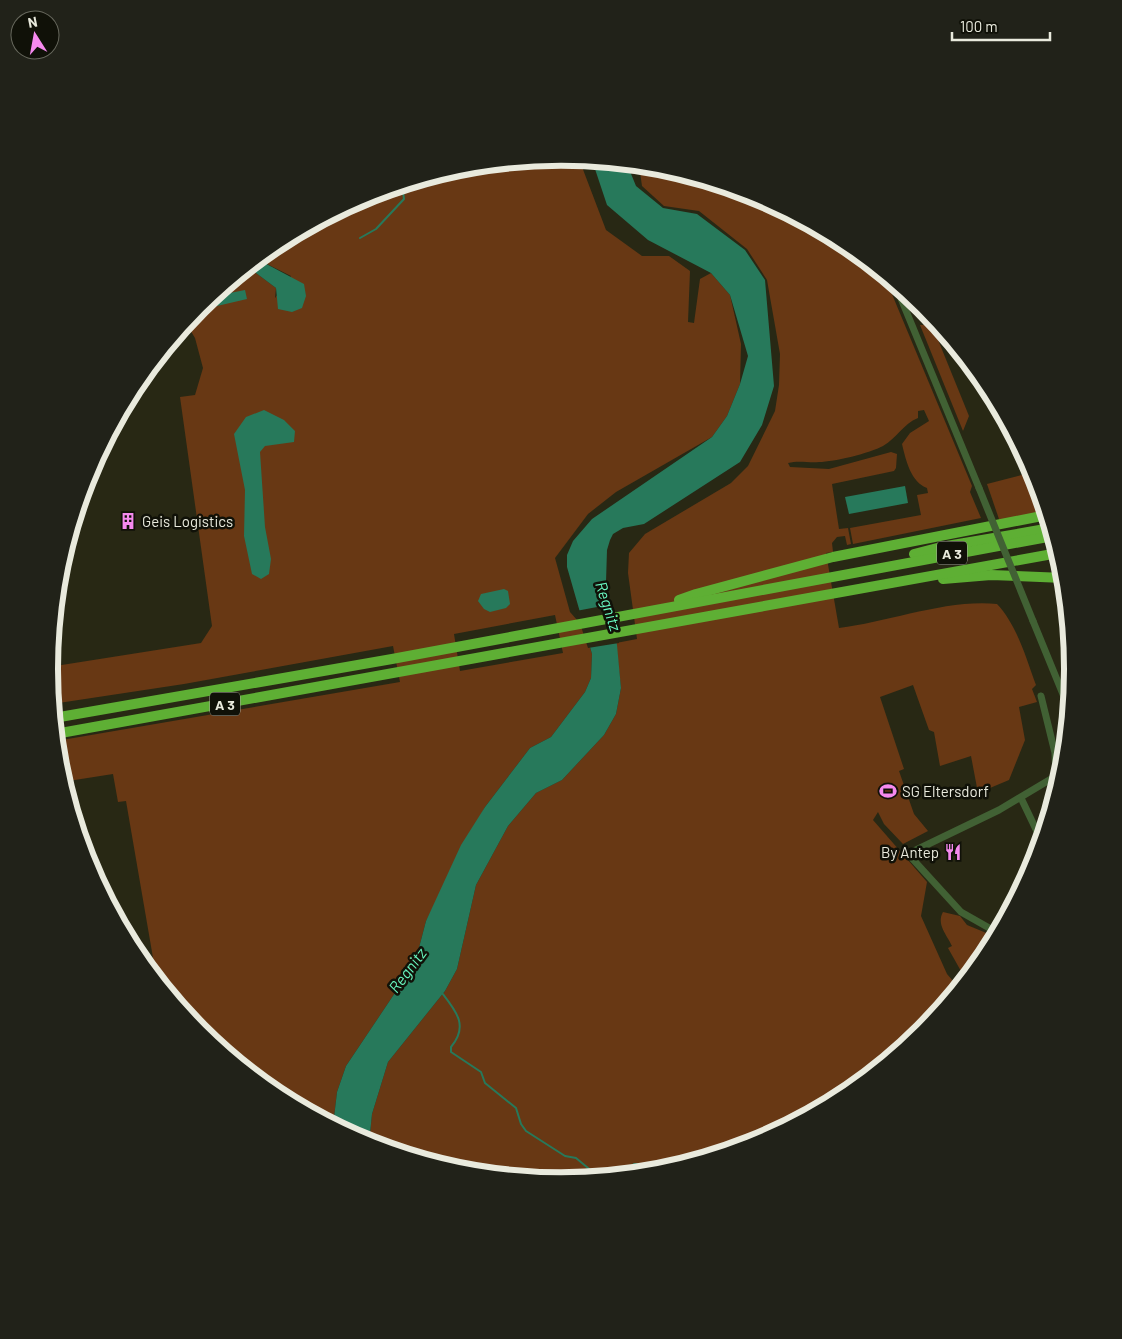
<svg xmlns="http://www.w3.org/2000/svg" width="1122" height="1339" viewBox="0 0 1122 1339" font-family="Barlow,sans-serif">
<rect width="100%" height="100%" fill="#282814"/>
<!-- green -->
<g fill="#683814" fill-rule="evenodd">
<path d="M561,157L579,159L606,230L642,256H669L690,271L688,322L694,323L700,279L711,273L730,295L741,344L740,384L727,416L712,437L616,492L588,514L555,558L570,612L584,628L592,654L591,678L585,692L551,737L530,748L485,807L426,921L415,963L346,1066L337,1092L333,1126L276,1095L199,1032L157,981L126,801L118,802L113,774L62,782L59,769L56,741L400,682L393,646L184,684L52,704L49,667L201,643L212,626L180,397L195,395L203,368L195,338L186,323L199,307L245,270H252L276,288L275,298L291,276L257,259L277,243L365,196L461,167ZM555,615L563,653L460,671L454,634Z"/>
<path d="M639,165L661,167L757,196L846,244L884,275L972,486L970,492L981,518L853,544L850,528L921,515L917,495L928,493L927,488C911,482 906,461 902,444L910,433L929,421L924,410L918,411V418C903,424 897,438 883,446C870,453 834,462 819,462C808,463 799,460 788,463L790,467L829,469L891,452L897,454L896,468L894,471L832,484L839,529L848,528L851,544L847,545L845,536L837,537L832,543L833,552L826,553L839,628C889,622 946,599 997,604C1017,625 1026,658 1036,685L1032,689L1037,702L1019,707L1025,740L1009,780L978,793L971,756L940,766L934,732L929,730L913,685L880,697L904,769L899,771L914,814L928,831L903,844L884,824L878,812L873,820L927,882L921,916L947,974L959,988L923,1032L845,1096L757,1143L661,1172L561,1182L461,1172L369,1144L372,1114L388,1062L445,991L457,969L476,885L508,826L536,793L562,780L604,735L616,714L621,688L616,643L637,639L628,573L629,553L645,534L731,483L748,466L775,411L779,385L780,354L767,280L747,249L699,211L664,206L642,186Z"/>
<path d="M920,325H932L969,416L963,431Z"/>
<path d="M1033,472L1046,511L1000,522L987,484Z"/>
<path d="M943,912L960,916L967,925L996,937L987,954L966,980L948,948L952,946C947,935 936,924 943,912Z"/>
</g>
<!-- water -->
<g fill="#27795b">
<path d="M592,160L627,164L636,186L663,208L697,214L745,250L765,280L774,386L762,425L740,462L644,524L623,528L613,534L610,540L607,550L606,582L617,645L621,688L616,714L604,735L562,780L536,793L508,826L476,885L457,969L445,991L388,1062L372,1114L369,1144L333,1126L337,1092L346,1066L415,963L426,921L461,845L485,807L530,748L551,737L585,692L591,678L592,654L567,567V555L573,541L592,519L712,437L727,416L740,384L748,356L730,295L711,273L648,240L607,205Z"/>
<path d="M257,259L304,284L306,296L302,308L292,312L278,309L276,288L252,270H245Z"/>
<path d="M245,290L247,299L217,306L215,296Z"/>
<path d="M264,410L284,420L295,431L294,442L265,446L260,452L265,527L271,559L269,574L261,579L252,574L244,536L245,490L234,434L246,417Z"/>
<path d="M905,486L908,503L849,514L845,497Z"/>
<path d="M504,589L508,591L510,604L506,608L490,612L484,609L478,601L481,594Z"/>
</g>
<!-- pier -->
<path fill="#282814" d="M613,604L619,643L588,648L576,611Z"/>
<g fill="none" stroke-linecap="round" stroke-linejoin="round">
<!-- stream -->
<g stroke="#27795b" stroke-width="2">
<path d="M360,238L376,229L404,199L403,192"/>
<path d="M442,993C456,1011 469,1026 451,1047V1052L481,1072L485,1083L516,1108L521,1124L526,1131L565,1156L576,1158L600,1178"/>
<path d="M647,1167L651,1173"/>
<path d="M615,1176L634,1164H641"/>
</g>
<!-- minor -->
<g stroke="#416134" stroke-width="7">
<path d="M895,284L979,488"/>
<path d="M1033,621L1069,709"/>
<path d="M1041,696L1055,753L1056,776L1059,786"/>
<path d="M1021,798L1042,842"/>
<path d="M998,933L961,912L909,855L916,850L999,810L1056,776"/>
</g>
<!-- highway -->
<g stroke="#5eaf34" stroke-width="10">
<path d="M914,554L941,547L1051,528"/>
<path d="M943,579L991,575L1064,578"/>
<path d="M679,600L696,594L833,557L1047,515"/>
<path d="M54,718L392,659L1053,536"/>
<path d="M55,734L1058,553"/>
</g>
<!-- minor-bridge -->
<path stroke="#416134" stroke-width="7" d="M979,488L1033,621"/>
</g>
<!-- icons -->
<defs>
<g id="building-bare" transform="scale(1.35)"><path d="M-4-6H4V6H1V3H-1V6H-4ZM-2.5-4.3h1.7v1.8h-1.7ZM.8-4.3h1.7v1.8H.8ZM-2.5-1h1.7V.8h-1.7ZM.8-1h1.7V.8H.8Z" fill="#f589ee" stroke="#101108" stroke-width="2.5" paint-order="stroke"/></g>
<g id="stadium-bare" transform="scale(1.35)"><path d="M0-5a6.5 5 0 1 0 0 10a6.5 5 0 1 0 0-10ZM-3.5-1.8h7v3.6h-7Z" fill="#f589ee" stroke="#101108" stroke-width="2.5" paint-order="stroke"/></g>
<g id="restaurant-bare" transform="scale(1.35)"><path d="M-5-6h1v4h1v-4h1v4h1v-4h1v5L-1.5 .5V6h-2V.5L-5-1ZM5-6V6H3V1.5H1.5Q1.5-4 5-6Z" fill="#f589ee" stroke="#101108" stroke-width="2.5" paint-order="stroke"/></g>
</defs>
<g fill-rule="evenodd">
<use href="#building-bare" x="128" y="521"/>
<use href="#stadium-bare" x="888" y="791"/>
<use href="#restaurant-bare" x="953" y="852"/>
</g>
<g text-anchor="middle" dominant-baseline="central" stroke-width="5" stroke-linejoin="round" paint-order="stroke">
<!-- shield labels -->
<g fill="#101108" stroke="#a8a99d" stroke-width="1">
<rect x="937" y="541.5" width="30" height="23" rx="4"/>
<rect x="210" y="692.5" width="30" height="23" rx="4"/>
</g>
<g font-size="14" font-weight="bold" fill="#e9eadd">
<text x="952" y="553">A 3</text>
<text x="225" y="704">A 3</text>
</g>
<!-- poi labels -->
<g font-size="15" fill="#e9eadd" stroke="#101108" text-anchor="start">
<text x="142" y="521">Geis Logistics</text>
<text x="902" y="791">SG Eltersdorf</text>
<text x="939" y="852" text-anchor="end">By Antep</text>
</g>
<!-- water labels -->
<g font-size="16" font-style="italic" fill="#69f7c0" stroke="#101108">
<text transform="translate(609 606) rotate(72)">Regnitz</text>
<text transform="translate(407 970) rotate(-53)">Regnitz</text>
</g>
</g>
<!-- crop -->
<path d="M0 0H1122V1339H0ZM58 669a503 503 0 1 1 1006 0a503 503 0 1 1-1006 0Z" fill="#212219" fill-rule="evenodd"/>
<path fill="none" stroke="#e9eadd" stroke-width="6" d="M58 669a503 503 0 1 1 1006 0a503 503 0 1 1-1006 0Z"/>
<!-- north arrow -->
<g transform="translate(35 35) rotate(349)"><circle r="24" fill="#101108" stroke="#67685d"/>
<path d="M0-4L9 19L0 12L-9 19Z" fill="#f589ee"/>
<text y="-8" font-size="14" font-weight="bold" text-anchor="middle" fill="#e9eadd">N</text>
</g>
<!-- scale -->
<path d="M952 32v8h98v-8" fill="none" stroke="#e9eadd" stroke-width="2.5"/>
<text x="960" y="32" font-size="15" fill="#e9eadd" stroke="#101108" stroke-width="4" paint-order="stroke">100 m</text>
</svg>
